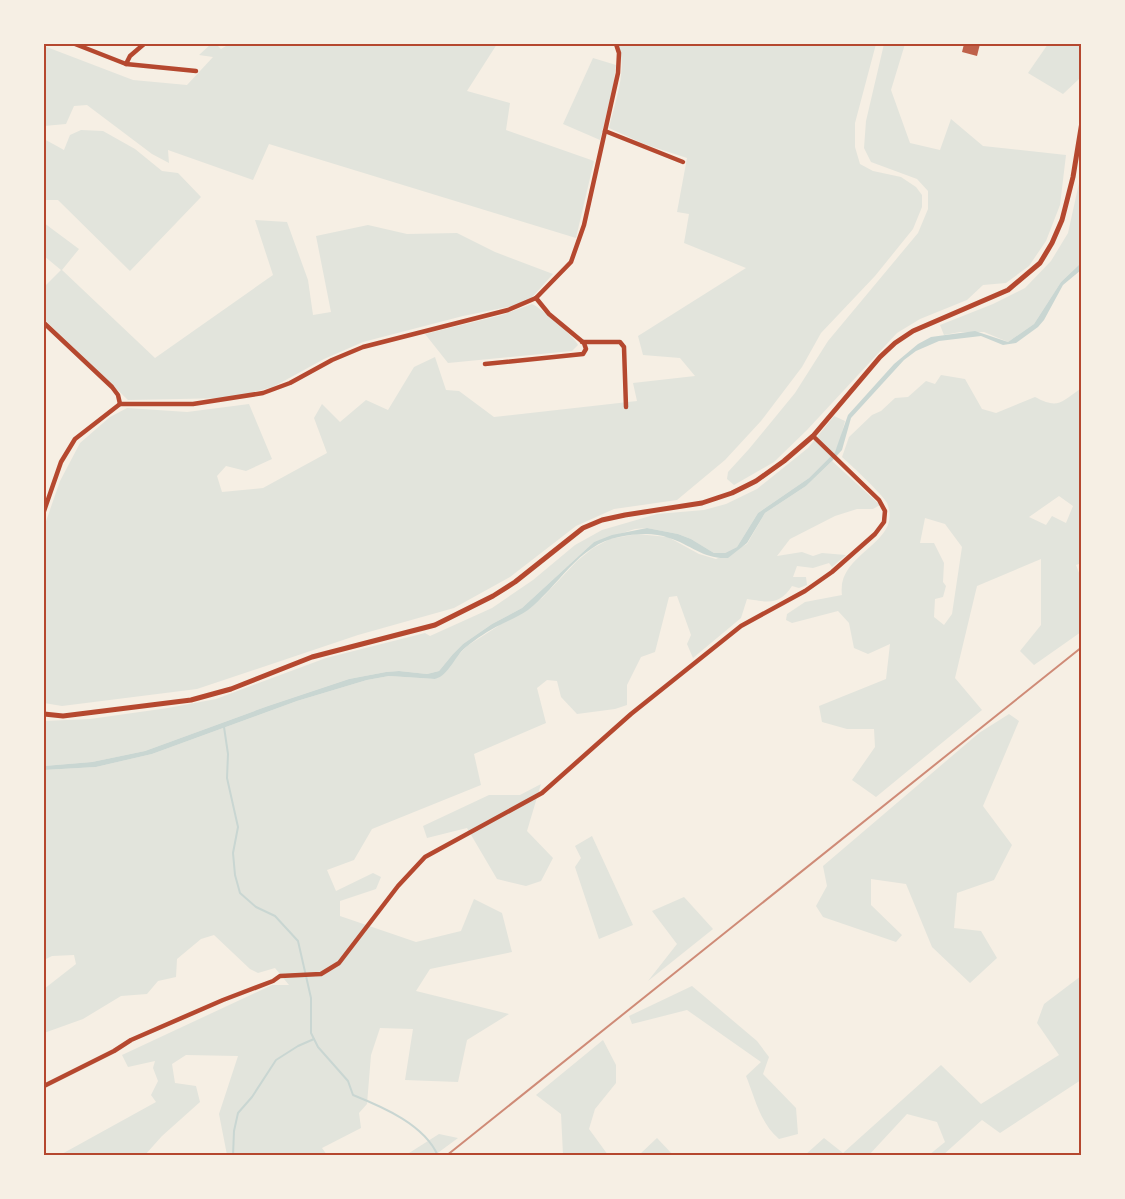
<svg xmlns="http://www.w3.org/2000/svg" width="1125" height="1199" viewBox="0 0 1125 1199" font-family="'Work Sans',sans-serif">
<rect width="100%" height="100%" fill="#f6efe4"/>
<!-- green -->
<g fill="#e2e4dc" fill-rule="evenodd">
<path d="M211,44H216L221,49L226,46L224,44H228V45L237,44H497L467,91L510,103L506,130L594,161L576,238L269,144L253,180L168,150L169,163L152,154L87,105L74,106L66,124L44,126V46L133,80L187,85L213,57L199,55Z"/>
<path d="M618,44H876L855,123V147L860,164L873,171L901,177L916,187L922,195V207L913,229L875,276L821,333L802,367L761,421L725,460L677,500L614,509L576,526L510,577L454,608L358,635L197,689L62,706L44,703V527L60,481L80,443L110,417L127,408L187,412L249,404L272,459L246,471L226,466L217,476L222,492L263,488L327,453L314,418L322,404L340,422L366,400L388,410L414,367L435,357L446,390L459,391L494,417L637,401L633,383L695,376L680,358L643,355L638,336L746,268L684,243L689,214L677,212L687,158L644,144L609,128C615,101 628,70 618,44Z"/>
<path d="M884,44H905L891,90L910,143L940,150L951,119L983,146L1066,155L1060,205L1046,241L1029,266L1006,283L983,285L967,300L920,319L897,333L807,430L774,462L734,485L727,479L728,472L749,449L795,393L828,341L918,233L928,209V191L917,179L871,162L864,148L866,121Z"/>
<path d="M1048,44H1081L1080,78L1063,94L1028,73Z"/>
<path d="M593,58L616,65L613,88L600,140L563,124Z"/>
<path d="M81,130L103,131L135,149L162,171L178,173L201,197L130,271L58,200H45L44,203V139L64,150L70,135Z"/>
<path d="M1081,174V263L1061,282L1034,324L1008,342L984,332H960L944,335L940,325L993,304L1025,288L1051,261L1068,233Z"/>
<path d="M255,220L287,222L308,280L313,315L331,312L316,236L368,225L407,234L457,233L495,252L553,274L527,303L463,316L363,342L324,359L273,387L231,398L128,400L44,319V287L61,270L44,256V223L79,249L62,270L155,358L273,275Z"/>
<path d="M532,304C541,308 576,338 578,345L572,351L448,363L425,334L502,315Z"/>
<path d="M941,375L965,379L982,409L996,413L1035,397C1058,409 1060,403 1080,389L1081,390L1082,563L1076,565L1081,578V632L1034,665L1020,651L1041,625V559L977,586L955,678L982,710L876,797L852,780L875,747L874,729H847L822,722L819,706L886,679L890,644L868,654L854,648L849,623L838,611L792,623L786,620L787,614L805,602L842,595C836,552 904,544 887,503C883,495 851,465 842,457L849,437L872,415L881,411L895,398L908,397L926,381L935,384ZM1059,496L1073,506L1066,523L1052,516L1046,525L1029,517ZM925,518L945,524L962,547L952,614L944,625L934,617L935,599L943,597L946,586L943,582L944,563L934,543H920Z"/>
<path d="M834,416L845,421L840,441L835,452L809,478L758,513L737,547L725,553H714L691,539L678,534L647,528L635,529L594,542L522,608L492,624L463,644L453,654L439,671L427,674L399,671L386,672L349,679L268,706L145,751L92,762L44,766V721L90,719L168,708L216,699L326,658L425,633L430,636L492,608L533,580L575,545L602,530L657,514L704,510L726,504L757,489L808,448Z"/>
<path d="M832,461L880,505L873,509H857L835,516L790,539L777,556L802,552L813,556L822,553L846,555L832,567L829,563L813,568L797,566L793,577H806L807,585L799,588L792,586C779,606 768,602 747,599L741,618L693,658L687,644L691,635L677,596L669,597L655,652L641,657L627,685V705L615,709L577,714L561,697L557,681L547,680L537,688L546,723L474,754L481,785L372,829L354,860L327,870L336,891L373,873L381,877L376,889L340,901V916L416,942L461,931L474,899L502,913L512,952L430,969L416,991L509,1014L467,1040L458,1082L405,1080L413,1029L380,1028L371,1055L367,1104L359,1113L361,1128L322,1148L327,1155H227L219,1114L238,1056L186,1055L172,1064L175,1083L196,1086L200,1102L162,1136L145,1155H60L156,1102L151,1095L158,1081L153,1068L155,1061L128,1067L122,1055L272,985H289L275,968L258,973L250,969L214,935L201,939L177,959L176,977L158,981L147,994L121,996L83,1019L44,1033V989L76,964L74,955L52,956L44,960V770L96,767L152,754L297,701L367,680L389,676L435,679C447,669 456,657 467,646L542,598L577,561L593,548L610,539L637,534L668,537L699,554L716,559L747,544L765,513L806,486Z"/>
<path d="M1009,714L1019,721L983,806L1012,845L994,880L957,893L954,928L981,931L997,958L970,983L932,947L906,884L871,879V905L902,935L896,942L823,917L816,906L827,886L823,866L979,733Z"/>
<path d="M541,784L527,831L553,858L541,881L526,886L497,879L467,828L427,838L423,826L489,795H520Z"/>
<path d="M592,836L633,925L599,939L575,867L581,858L575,846Z"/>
<path d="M684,897L713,929L648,981L677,944L652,911Z"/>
<path d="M1081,976V1080L1000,1133L982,1120L943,1155H929L945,1142L937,1122L907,1114L869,1155H805L824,1138L843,1153L941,1065L981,1104L1059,1055L1037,1023L1044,1004Z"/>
<path d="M692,986L757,1041L769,1057L763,1074L796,1108L798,1134L779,1139C760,1123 755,1098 746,1076L761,1062L687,1010L632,1024L629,1016Z"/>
<path d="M603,1040L616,1065V1083L595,1109L589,1129L608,1155H563L561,1114L536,1095Z"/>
<path d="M439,1134L458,1138L435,1155H406Z"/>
<path d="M657,1138L673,1155H639Z"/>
</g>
<!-- water -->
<path fill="#c9d6d2" d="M1081,263V270L1063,285L1044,320L1038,327L1016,343L1003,345L981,336L939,341L916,351L904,360L851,418L842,450L832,461L806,486L765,513L747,543L728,558C702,559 692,545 669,538C653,532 635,534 619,537C579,544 558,587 528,610C520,616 509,620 500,625C489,630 476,639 466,647C454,657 449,675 435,679L389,676L367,680L297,701L152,754L96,767L44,770V766L92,762L145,751L268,706L349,679L386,672L399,671L427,674L439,671L453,654L463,644L492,624L522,608L594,542L612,535L647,528L678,534L691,539L714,553H725L737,547L758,513L809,478L835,452L848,415L894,364L918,344L931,337L975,331L1008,342L1034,324L1061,282Z"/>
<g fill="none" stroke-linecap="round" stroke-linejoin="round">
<!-- stream -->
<g stroke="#c9d6d2" stroke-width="2">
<path d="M224,727L228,754L227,778L238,827L233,853L235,875L240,893L256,907L275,916L298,941L311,998V1033L318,1047L348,1081L353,1095C383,1107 425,1125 438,1156"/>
<path d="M233,1156L234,1131L238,1113L252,1097L276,1060L298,1046L314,1039"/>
</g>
</g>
<!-- building -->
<path fill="#bf614a" d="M964,44H980L977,56L962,52Z"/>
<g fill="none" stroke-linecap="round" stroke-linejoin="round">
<!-- minor -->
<g stroke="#b5482f" stroke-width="4.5">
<path d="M75,44L126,64L196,71"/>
<path d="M126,64L130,56L144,44"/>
<path d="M605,131L683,162"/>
<path d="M44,323L112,387L118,395L120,404"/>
<path d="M582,342H620L624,347L626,407"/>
<path d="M485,364L583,354L586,349L584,343L549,314L536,298"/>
<path d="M44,511L61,462L75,439L120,404H193L263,393L290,383L332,360L363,347L508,310L536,298L571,262L584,225L618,73L619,53L616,44"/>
<path d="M44,1086L114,1051L131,1040L223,1000L273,981L280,976L321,974L339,963L398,886L425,857L542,793L631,714L741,626L805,591L832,572L875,534L884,522L885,511L879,500L813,436"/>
</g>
<!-- tertiary -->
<path stroke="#b5482f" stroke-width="5" d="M44,714L63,716L191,700L231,689L312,657L435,625L493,596L515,582L583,528L602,520L625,515L702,503L732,493L756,481L784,461L813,436L880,357L895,343L913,331L1008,290L1040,263L1052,243L1062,220L1073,177L1082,122"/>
<!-- rail -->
<path stroke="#cf8b77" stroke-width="2" d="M446,1156L1082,647"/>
</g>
<!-- border -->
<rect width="1125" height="1199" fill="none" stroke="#f6efe4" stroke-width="90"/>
<rect x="45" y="45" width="1035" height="1109" fill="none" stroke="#b5482f" stroke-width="2"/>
</svg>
